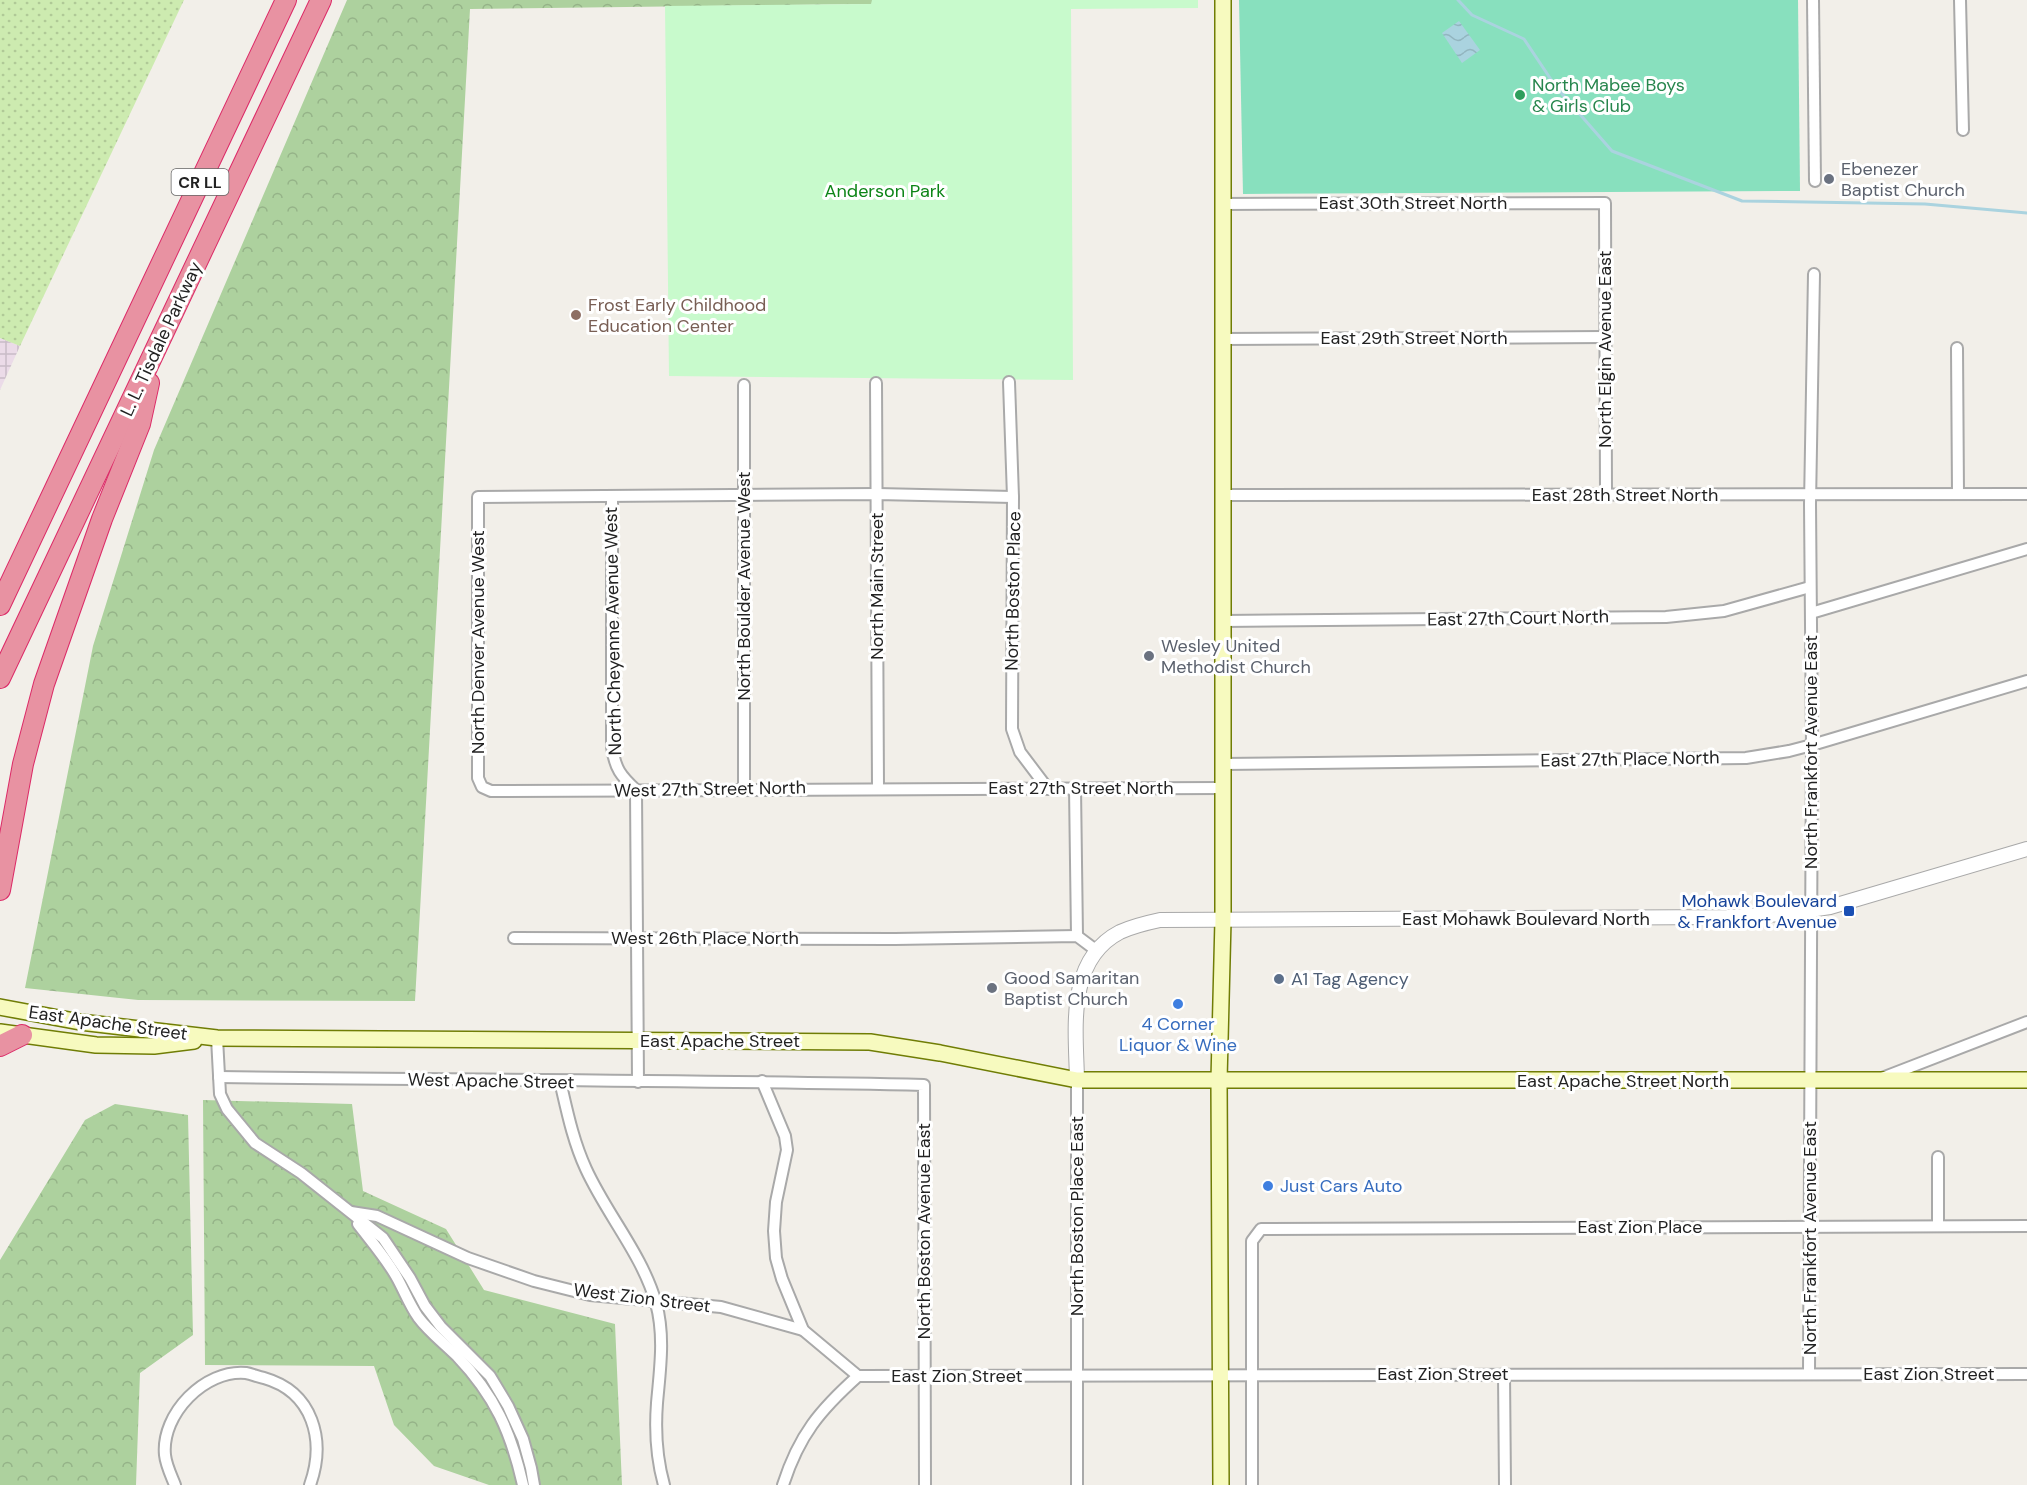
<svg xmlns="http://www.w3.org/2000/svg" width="2027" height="1485" viewBox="0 0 2027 1485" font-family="'DM Sans',sans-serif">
<defs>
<pattern id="industrial-grid" width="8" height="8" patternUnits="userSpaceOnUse" patternTransform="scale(1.5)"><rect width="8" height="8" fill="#ebdbe8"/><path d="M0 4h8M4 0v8" fill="none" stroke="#c9bcc7"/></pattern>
<pattern id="grass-dots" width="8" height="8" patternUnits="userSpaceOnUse" patternTransform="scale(1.5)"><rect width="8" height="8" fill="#cdebb0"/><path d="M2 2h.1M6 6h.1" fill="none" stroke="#b0c997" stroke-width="1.8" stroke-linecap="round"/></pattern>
<pattern id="forest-crowns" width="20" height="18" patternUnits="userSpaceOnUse" patternTransform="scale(1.5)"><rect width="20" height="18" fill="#add19e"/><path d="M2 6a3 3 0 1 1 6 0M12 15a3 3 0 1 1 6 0" fill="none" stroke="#95b388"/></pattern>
<pattern id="water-waves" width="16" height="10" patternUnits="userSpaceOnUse" patternTransform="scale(1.5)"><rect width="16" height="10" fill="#aad3df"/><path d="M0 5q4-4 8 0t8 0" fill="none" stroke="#92b5bf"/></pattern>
</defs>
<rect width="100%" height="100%" fill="#f2efe9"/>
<!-- industrial -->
<path fill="url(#industrial-grid)" d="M0,338L20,346L0,390Z"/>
<!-- grass -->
<path fill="url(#grass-dots)" d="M0,0H184L20,346L0,338Z"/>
<!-- forest -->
<g fill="url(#forest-crowns)">
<path d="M347,0H872V4L470,9L415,1001L138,1000L25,988L93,646L154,450Z"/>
<path d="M203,1100L352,1104L363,1191L446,1229L484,1290L615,1324L622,1485H489L434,1466L394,1425L374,1366L205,1365Z"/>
<path d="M115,1104L188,1115L193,1335L140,1373L136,1485H0V1260L85,1120Z"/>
</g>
<!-- park -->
<path fill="#c8facc" d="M872,0H1198V8L1071,9L1073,380L669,376L665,6L871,4Z"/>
<!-- pitch -->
<path fill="#88e0be" d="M1239,0H1798L1800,191L1243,194Z"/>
<!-- water -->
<path fill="url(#water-waves)" d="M1459,21L1480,50L1462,63L1442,33Z"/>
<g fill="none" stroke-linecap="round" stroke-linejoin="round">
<!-- stream -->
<path stroke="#aad3df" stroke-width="3" d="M1458,0L1472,15L1524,39L1556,87L1612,151L1742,201L1925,204L2027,213"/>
<!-- minor casing -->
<g stroke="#a9a9a9" stroke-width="14">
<g id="minor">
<path d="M1813,0L1815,181"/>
<path d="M1960,0L1963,130"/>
<path d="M1222,204L1605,203L1606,495"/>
<path d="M1223,339L1605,337"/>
<path d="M1957,348L1958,494"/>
<path d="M1009,382L1013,497L1012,729L1020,752L1048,789"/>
<path d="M876,383L878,788"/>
<path d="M744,385V788"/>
<path d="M1223,495L2027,494"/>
<path d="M612,496V747C615,769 621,776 636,790L638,1082"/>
<path d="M1013,497L877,494L478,497V778L482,787L491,791L1223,788"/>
<path d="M1811,613L2027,549"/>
<path d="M1223,621L1666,617L1724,611L1810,587"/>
<path d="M1223,764L1746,758L1789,751L1812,745L2027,681"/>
<path d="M1075,788L1077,936"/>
<path d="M514,938L895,939L1077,936L1097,951"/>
<path d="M217,1038L220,1094L227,1109L255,1143L301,1173L383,1238L410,1278L425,1306L441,1327L490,1376L508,1406L523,1439L531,1468L534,1485"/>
<path d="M219,1077C454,1080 689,1080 924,1085L925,1485"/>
<path d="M1882,1078L2027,1022"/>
<path d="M1077,1080V1485"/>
<path d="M560,1081C567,1111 573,1141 586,1169C607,1215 642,1254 656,1303C665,1336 660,1369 657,1403C655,1429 657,1460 664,1485"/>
<path d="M762,1081L785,1136L787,1150L776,1202L774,1231L776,1258L782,1279L803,1330L858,1376"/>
<path d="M1938,1157V1226"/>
<path d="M351,1212L377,1216L468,1258L534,1281L590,1295L721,1307L803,1330"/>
<path d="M358,1224C371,1241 385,1257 396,1276C404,1290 409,1304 418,1317C429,1332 444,1343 457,1356C495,1396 511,1432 523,1485"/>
<path d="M1504,1374L1505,1485"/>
<path d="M1809,1374L1812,745L1810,504L1814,274"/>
<path d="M858,1376L2027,1374"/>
<path d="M175,1485C171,1475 166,1465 165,1455C161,1414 205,1369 246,1373C252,1374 258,1377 264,1378C313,1392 326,1440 310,1485"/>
<path d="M783,1485C799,1435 820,1410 858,1376"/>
<path d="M1252,1485V1241L1261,1229L2027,1226"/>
</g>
</g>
<!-- tertiary casing -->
<g stroke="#a9a9a9" stroke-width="16">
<path id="tertiary" d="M1077,1080C1076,1029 1066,960 1120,932C1133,926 1146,923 1160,920L1727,917L1783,914L1830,907L2027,849"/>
</g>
<!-- secondary casing -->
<g stroke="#707d05" stroke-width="18">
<g id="secondary">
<path d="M0,1007L80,1022L217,1038L870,1042L940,1053L1077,1080H2027"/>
<path d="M0,1032L96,1045L154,1046L194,1041"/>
<path d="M1221,1485L1219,1080L1223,920V0"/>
</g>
</g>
<!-- motorway casing -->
<g stroke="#dc2a67" stroke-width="22">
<g id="motorway">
<path d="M0,605L286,0"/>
<path d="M0,678L321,0"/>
<path d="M0,890L23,764L44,684L102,519L140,424L149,383"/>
<path d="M0,1046L22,1035"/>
</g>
</g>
<!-- minor -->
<use href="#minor" stroke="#fff" stroke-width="10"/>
<!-- tertiary -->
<use href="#tertiary" stroke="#fff" stroke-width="14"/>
<!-- secondary -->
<use href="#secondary" stroke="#f7fabf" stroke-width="15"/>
<!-- motorway -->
<use href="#motorway" stroke="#e892a2" stroke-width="20"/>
</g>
<!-- markers -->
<circle fill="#2e9e5b" stroke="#fff" stroke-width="2" cx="1520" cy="95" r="6"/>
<g fill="#6b7280" stroke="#fff" stroke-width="2">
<circle cx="1829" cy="179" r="6"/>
<circle cx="1149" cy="656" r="6"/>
<circle cx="992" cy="988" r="6"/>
</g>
<circle fill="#8d6e63" stroke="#fff" stroke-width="2" cx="576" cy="315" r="6"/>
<rect fill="#1a4fb4" stroke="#fff" stroke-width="2" x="1843" y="905" width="12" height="12" rx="3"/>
<circle fill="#5c6f8a" stroke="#fff" stroke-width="2" cx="1279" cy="979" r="6"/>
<g fill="#3f7fe0" stroke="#fff" stroke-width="2">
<circle cx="1178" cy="1004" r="6"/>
<circle cx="1268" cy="1186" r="6"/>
</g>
<g text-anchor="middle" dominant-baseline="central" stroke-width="6" stroke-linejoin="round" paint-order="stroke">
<!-- shield labels -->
<rect fill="#fff" stroke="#646464" stroke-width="1.5" x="171.5" y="169" width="57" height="26" rx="4.5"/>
<g font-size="16" font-weight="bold" fill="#222">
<text x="200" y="182">CR LL</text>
</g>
<!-- leisure labels -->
<g font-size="18" fill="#27864d" stroke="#fff" text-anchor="start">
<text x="1532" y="85">North Mabee Boys<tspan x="1532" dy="21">&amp; Girls Club</tspan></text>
</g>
<!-- worship labels -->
<g font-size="18" fill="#5b616d" stroke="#fff" text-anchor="start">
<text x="1841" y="169">Ebenezer<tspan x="1841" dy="21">Baptist Church</tspan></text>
<text x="1161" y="646">Wesley United<tspan x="1161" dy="21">Methodist Church</tspan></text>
<text x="1004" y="978">Good Samaritan<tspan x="1004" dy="21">Baptist Church</tspan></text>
</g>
<!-- park labels -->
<g font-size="18" fill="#0c8416" stroke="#fff">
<text x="885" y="191">Anderson Park</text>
</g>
<!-- street labels -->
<g font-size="18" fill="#222" stroke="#fff">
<text x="1413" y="203">East 30th Street North</text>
<text x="1414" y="338">East 29th Street North</text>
<text transform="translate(161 339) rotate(-65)">L. L. Tisdale Parkway</text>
<text transform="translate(1605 349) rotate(-90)">North Elgin Avenue East</text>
<text x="1625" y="495">East 28th Street North</text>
<text transform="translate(744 586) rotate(-90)">North Boulder Avenue West</text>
<text transform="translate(877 586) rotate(-90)">North Main Street</text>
<text transform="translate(1013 591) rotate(-89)">North Boston Place</text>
<text transform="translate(1518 618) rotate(-1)">East 27th Court North</text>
<text transform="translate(613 631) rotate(-91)">North Cheyenne Avenue West</text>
<text transform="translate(478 642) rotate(-90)">North Denver Avenue West</text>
<text transform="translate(1811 752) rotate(-90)">North Frankfort Avenue East</text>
<text transform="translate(1630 759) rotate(-1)">East 27th Place North</text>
<text x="1081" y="788">East 27th Street North</text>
<text transform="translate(710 789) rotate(-1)">West 27th Street North</text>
<text x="1526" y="919">East Mohawk Boulevard North</text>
<text x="705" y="938">West 26th Place North</text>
<text transform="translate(108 1023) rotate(8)">East Apache Street</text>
<text x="720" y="1041">East Apache Street</text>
<text transform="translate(491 1081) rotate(1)">West Apache Street</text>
<text x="1623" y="1081">East Apache Street North</text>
<text transform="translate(1077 1216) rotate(-90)">North Boston Place East</text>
<text x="1640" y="1227">East Zion Place</text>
<text transform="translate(924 1231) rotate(-90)">North Boston Avenue East</text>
<text transform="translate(1810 1238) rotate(-90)">North Frankfort Avenue East</text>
<text transform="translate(642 1298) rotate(7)">West Zion Street</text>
<text x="1443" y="1374">East Zion Street</text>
<text x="1929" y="1374">East Zion Street</text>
<text x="957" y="1376">East Zion Street</text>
</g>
<!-- education labels -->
<g font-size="18" fill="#785e54" stroke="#fff" text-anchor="start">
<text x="588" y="305">Frost Early Childhood<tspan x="588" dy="21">Education Center</tspan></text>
</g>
<!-- transit labels -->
<g font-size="18" fill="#164399" stroke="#fff" text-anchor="end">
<text x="1837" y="901">Mohawk Boulevard<tspan x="1837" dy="21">&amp; Frankfort Avenue</tspan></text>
</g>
<!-- service labels -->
<g font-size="18" fill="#4e5e75" stroke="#fff" text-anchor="start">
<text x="1291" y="979">A1 Tag Agency</text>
</g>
<!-- shop labels -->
<g font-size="18" fill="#366cbe" stroke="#fff">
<text x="1178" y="1024">4 Corner<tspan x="1178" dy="21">Liquor &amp; Wine</tspan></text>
<text x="1280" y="1186" text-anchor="start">Just Cars Auto</text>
</g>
</g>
</svg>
